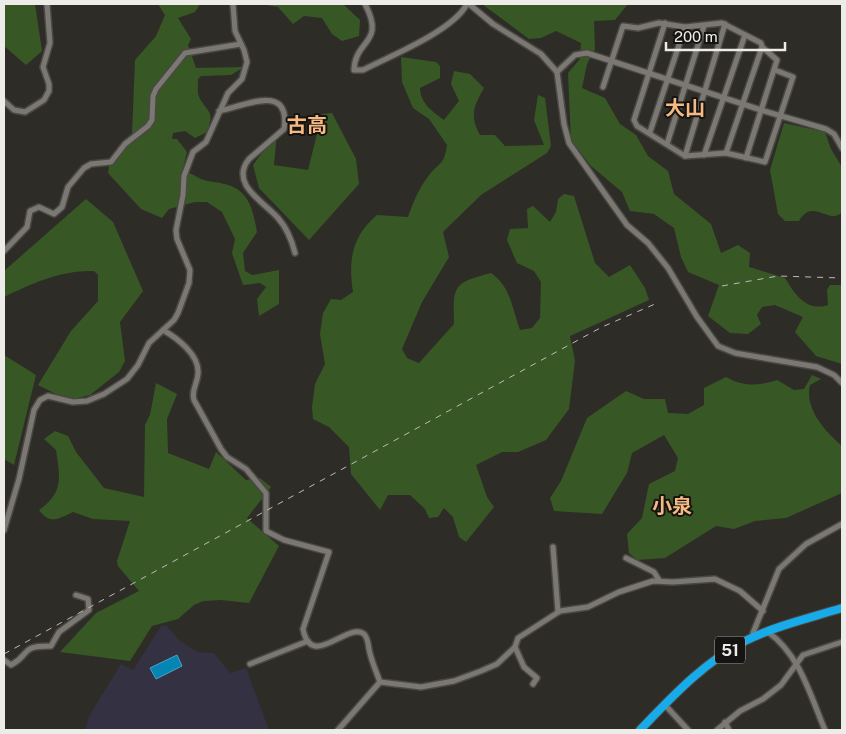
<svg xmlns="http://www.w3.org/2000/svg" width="846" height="734" viewBox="0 0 846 734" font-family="'Public Sans','Noto Sans JP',sans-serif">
<rect width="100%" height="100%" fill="#2e2c27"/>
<!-- education -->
<path fill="#333142" d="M161,626H167L180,641L197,652L214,653L230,673L246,668L269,730H85L89,716L121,664L133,670Z"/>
<!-- green -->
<g fill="#375825">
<path d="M4,4H35L42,51L26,65L4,46Z"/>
<path d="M158,4H200L195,12L178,18L191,39L188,45L196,68L244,67L231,75L201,76L198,79C198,85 197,94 200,99C210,115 214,111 207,132L195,138L185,131L173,133L172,139H177L187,152L182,172C190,171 197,178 204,180C210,182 218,182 224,184C249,189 253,210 257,232L243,253L245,271L252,275L279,270V304L259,316L257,299L266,287L260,283L243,285L232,253L235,239L222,212L207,202H195L169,209L162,218L141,209L108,173L110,159L132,135L135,60L156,36L165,15Z"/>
<path d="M261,4H343L360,20L359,36L342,41L332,34L322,18L304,16L293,24L278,7Z"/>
<path d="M482,4H628L615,20L594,21L595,49L587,64L582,88L605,98L620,124L636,135L648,156L668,171L674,194L711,224L721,253L738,245L750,253L749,267L785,278C795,295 807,312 828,305L827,290L830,285H842V364L816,356L795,332L803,317L775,305L762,307L757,315L761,324L748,334L730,333L708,316L719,285L688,272L681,257L674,228L654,214L630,211L622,192L591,166L571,140L568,73L580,59L581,43L556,31L541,38L529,39Z"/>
<path d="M401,57L436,62L440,66V78L420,88C420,103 433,112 444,120L459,101L451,84L454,71L470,74L484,88C474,106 469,115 480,135H495L505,146L544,145L534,120L538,95L545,98L551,146L547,153L481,195L443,232L449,257L422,302L402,349L407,358L419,363L454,324C453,285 453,283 491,273C511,287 512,308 520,330L532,328L540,318L541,282L534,271L517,263L507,240L510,229L528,228L527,209L533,206L550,222L556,212L558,199L564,194L574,196L595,263L609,277L630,265L645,288L649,300L570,336L575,361L569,409L546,440L518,452H502L476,465L487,497L494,507L466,542L459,537L453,517L444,508L438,517L429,518L425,509L410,495H388L380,510L351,474L349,447L329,427L313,419L312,407L315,384L325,364L320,334L323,313L331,299L341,300L353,292C348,260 352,236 377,215L408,217C413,203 418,190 427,178C438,162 444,167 447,145L429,119L413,108L402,82Z"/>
<path d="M332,113L356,159L359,184L309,240L259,188L253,165L277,132L274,165L308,170L322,114Z"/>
<path d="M784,123L825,132L831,149L842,167V212C829,226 813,197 799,221H785L778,214L770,170Z"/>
<path d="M86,199L113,222L143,291L120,322L125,361L119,372L90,395L68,400L38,385L71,331L98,301V275L94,271C61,270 33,283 4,297V271Z"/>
<path d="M4,355L36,375L14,465L4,459Z"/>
<path d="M812,375L821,379L810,385C804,409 826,432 842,446V493L786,518L755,521L734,529L716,526L665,558L637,560L629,553L627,534L642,518L649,484L675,471L678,458L664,435L632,453L627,473L602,514L554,511L550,498L561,481L587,418L626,391L644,399H665L668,413L688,414L704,405V388L726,377C743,387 759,386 777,380L794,390L804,389Z"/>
<path d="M156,383L177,394L167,419L168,453L209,469L216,452L246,480L260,478L271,487L247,518L279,546L249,603L221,600L203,601L194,605L178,619L152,626L130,661L60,652L96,613L139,591L118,566L117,561L130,521L93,519L73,512C58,519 50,525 39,510C64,492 60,477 56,450L44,439L55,431L68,436L76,452L104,488L144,497L145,425L150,415Z"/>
</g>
<!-- water -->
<path fill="#0585b3" stroke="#4ba4c3" d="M177,655L182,666L156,679L150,668Z"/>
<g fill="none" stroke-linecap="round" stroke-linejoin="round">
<!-- minor casing -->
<g stroke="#4a4844" stroke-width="8">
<g id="minor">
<path d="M365,4C386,44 355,39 354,70H363C390,56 453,31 467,4"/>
<path d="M469,4L493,24L541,54L557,72L564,124L569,143L627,225L648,243L668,268L697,317L718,346L735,353L817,367L834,375L842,383"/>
<path d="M665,23L634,120L637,126L685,156L726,153L765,162L793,77L775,70"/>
<path d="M557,72L575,55L587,53L761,110L826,129L834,134L842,148"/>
<path d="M603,87L623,26L638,28L659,23L685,27L722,23L761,43L762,47L777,60L746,158"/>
<path d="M4,101L14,110L25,112L44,100L49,91V84L43,67L50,43L47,4"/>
<path d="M219,111C244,106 291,82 284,129L249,159C229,184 264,202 278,218C286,227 292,241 295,253"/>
<path d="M650,132L685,27"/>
<path d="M667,144L704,26"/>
<path d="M726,153L762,47"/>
<path d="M704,155L745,35"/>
<path d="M685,156L725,24"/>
<path d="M4,251L27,227L30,211L39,207L54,214L62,207L68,187L84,168L91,164L111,162L125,144L148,126L152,120L153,96L156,89L185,53L241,44"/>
<path d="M163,330C177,338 200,355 198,374C197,385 191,390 194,400L221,449L227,457L246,469L266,493V531L284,540L329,552L303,629C311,671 348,621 364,634C368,638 368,644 369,649C371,660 376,671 380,682"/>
<path d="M4,530L19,479L34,410L40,400L48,396L73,402L87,401L104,394L127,379L138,365L149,343L174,320L178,313L189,283L190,270L177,239L176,230L183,195L184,176L193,152L206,142L228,93L242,79L247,62L244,50L235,31L233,4"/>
<path d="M553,547L558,612"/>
<path d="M626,558L654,572L659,580"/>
<path d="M768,632C800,655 810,695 825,730"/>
<path d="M754,637L753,633L779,569L806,544L842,524"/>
<path d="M515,647L524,667L537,678L533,684"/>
<path d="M4,660L11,665C32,654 18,646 51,646L59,632L89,610L88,599L76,595"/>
<path d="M250,664L308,641"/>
<path d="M665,705L688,730"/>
<path d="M725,722L729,730"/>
<path d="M338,730L380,682L421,687L454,681L481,671L497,664L515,647L518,638L560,611L588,607L619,592L653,581L673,582L715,579L740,591L763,611"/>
<path d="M717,730L740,711L763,699L781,685L803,655L842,642"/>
</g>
</g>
<!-- highway casing -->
<g stroke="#4a4844" stroke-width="10">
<path id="highway" d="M640,730C671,698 704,662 745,641C775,626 810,618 842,608"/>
</g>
<!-- minor -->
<use href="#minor" stroke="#7b7873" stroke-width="5"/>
<!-- highway -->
<use href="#highway" stroke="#18abe9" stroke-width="8"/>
<!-- rail -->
<g stroke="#bdbbb8" stroke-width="1" stroke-dasharray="6 6" stroke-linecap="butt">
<path d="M722,286L778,276L842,278"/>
<path d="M4,654L602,327L655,304"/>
</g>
</g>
<g text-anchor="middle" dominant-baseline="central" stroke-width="4" stroke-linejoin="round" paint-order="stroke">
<!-- shield labels -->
<rect fill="#151412" stroke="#adaba8" stroke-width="1" x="715" y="636.5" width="30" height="27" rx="4"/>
<g font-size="16" font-weight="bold" fill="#eeece9">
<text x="730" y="650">51</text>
</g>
<!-- quarter labels -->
<g font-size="20" font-weight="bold" fill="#f6b982" stroke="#151412">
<text x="685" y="108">大山</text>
<text x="307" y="125">古高</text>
<text x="672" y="506">小泉</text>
</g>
</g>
<!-- border -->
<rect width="846" height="734" fill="none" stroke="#eeece9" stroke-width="10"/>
<!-- scale -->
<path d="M666 42v8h119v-8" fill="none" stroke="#eeece9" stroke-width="2.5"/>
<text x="674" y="42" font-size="15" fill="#eeece9" stroke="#151412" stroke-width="4" paint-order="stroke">200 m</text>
</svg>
